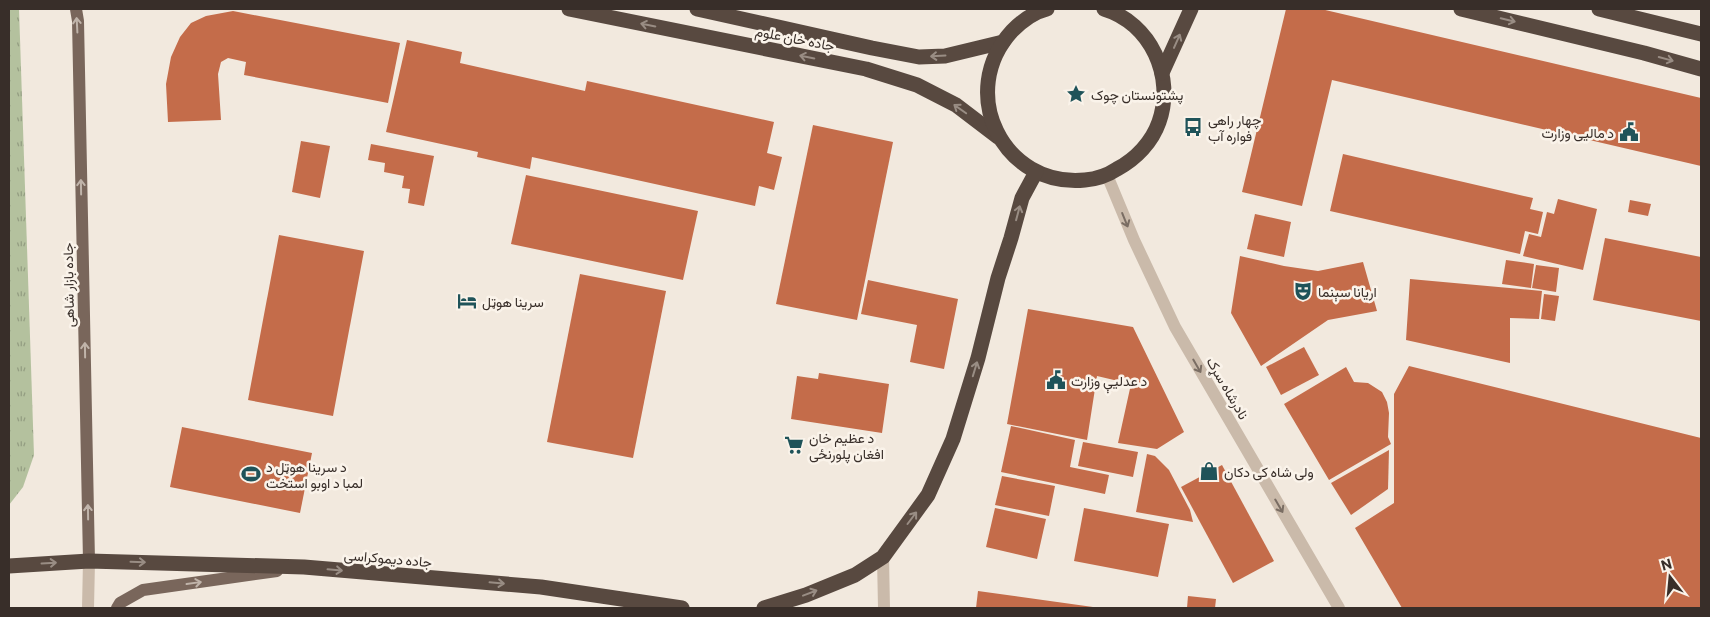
<svg xmlns="http://www.w3.org/2000/svg" width="1710" height="617" viewBox="0 0 1710 617" font-family="Commissioner,Vazirmatn,sans-serif">
<defs>
<pattern id="grass-tufts" width="24" height="20" patternUnits="userSpaceOnUse" patternTransform="scale(1.25)"><rect width="24" height="20" fill="#b4c19e"/><path d="M3 7l-1-3M5 7V3M7 7l1-3M15 17l-1-3M17 17v-4M19 17l1-3" fill="none" stroke="#939d81"/></pattern>
</defs>
<rect width="100%" height="100%" fill="#f2e9de"/>
<!-- grass -->
<path fill="url(#grass-tufts)" d="M9,9H19L34,455L23,487L9,505Z"/>
<!-- building -->
<g fill="#c46c4a">
<path d="M1286,9H1321L1701,98V166L1332,80L1302,206L1242,192Z"/>
<path d="M233,11L400,43L388,103L244,75L246,62L228,58L221,62L218,74L221,120L168,122L166,84L171,57L180,37L191,23L206,16Z"/>
<path d="M407,40L462,52L460,63L585,91L587,81L774,122L767,153L782,157L774,190L759,186L755,206L532,157L530,169L477,157L478,152L386,132Z"/>
<path d="M813,125L893,142L857,320L776,304Z"/>
<path d="M301,141L330,146L320,198L292,192Z"/>
<path d="M371,144L434,156L424,206L408,203L410,189L402,188L404,176L384,172L385,163L368,160Z"/>
<path d="M1343,154L1533,198L1530,209L1543,212L1538,234L1525,231L1520,254L1330,211Z"/>
<path d="M526,175L698,211L683,280L511,244Z"/>
<path d="M1558,199L1597,209L1583,270L1523,256L1529,234L1541,237L1547,212L1554,214Z"/>
<path d="M1630,200L1651,204L1648,216L1628,212Z"/>
<path d="M1255,214L1291,222L1284,257L1247,249Z"/>
<path d="M279,235L364,251L333,416L248,400Z"/>
<path d="M1605,238L1701,257V321L1593,300Z"/>
<path d="M1240,256L1284,266L1318,271L1363,262L1377,311L1328,320L1261,366L1231,313Z"/>
<path d="M1506,260L1534,264L1531,288L1502,284Z"/>
<path d="M1536,265L1559,268L1556,292L1532,288Z"/>
<path d="M580,274L666,291L633,458L547,442Z"/>
<path d="M1410,279L1542,291L1539,319L1510,318V363L1406,340Z"/>
<path d="M868,280L958,299L944,369L910,362L917,325L861,314Z"/>
<path d="M1544,294L1559,296L1555,321L1541,319Z"/>
<path d="M1028,309L1133,327L1184,432L1157,449L1118,443L1131,384L1097,376L1087,440L1007,424Z"/>
<path d="M1304,347L1319,375L1281,395L1266,367Z"/>
<path d="M1409,366L1701,438V608H1402L1355,528L1394,503V394Z"/>
<path d="M1346,367L1354,382L1368,383L1382,392L1387,402L1389,413L1388,437L1391,444L1329,480L1284,404Z"/>
<path d="M819,373L889,384L882,433L791,419L797,376L818,379Z"/>
<path d="M1011,426L1075,440L1070,467L1109,475L1105,494L1001,472Z"/>
<path d="M182,427L312,453L300,513L170,487Z"/>
<path d="M1083,442L1138,452L1133,477L1078,466Z"/>
<path d="M1389,450L1388,489L1351,515L1331,483Z"/>
<path d="M1147,454L1155,456L1169,470L1190,510L1193,522L1136,512Z"/>
<path d="M1222,465L1274,561L1233,583L1181,487Z"/>
<path d="M1002,476L1055,486L1049,516L995,505Z"/>
<path d="M995,508L1046,519L1037,559L986,547Z"/>
<path d="M1084,508L1169,524L1158,577L1074,561Z"/>
<path d="M978,591L1093,607L1092,608H976Z"/>
<path d="M1188,596L1216,599L1215,608H1187Z"/>
</g>
<g fill="none" stroke-linecap="round" stroke-linejoin="round">
<!-- minor -->
<g stroke="#cabaaa" stroke-width="12">
<path d="M1107,175L1134,240L1175,327L1339,608"/>
<path d="M883,557L884,608"/>
<path d="M88,608L89,561"/>
</g>
<!-- major -->
<g stroke="#79665b" stroke-width="12">
<path d="M76,9L78,21L89,561"/>
<path d="M117,608L120,603L143,590L277,571"/>
</g>
<!-- highway -->
<g stroke="#584940" stroke-width="15">
<path d="M569,9L866,69L917,85L956,105L998,137"/>
<path d="M697,9L872,48L919,57L945,56L1003,42"/>
<path d="M1047,9C1034,12 1021,22 1012,31C956,92 1003,188 1085,180C1097,179 1108,175 1117,169C1136,159 1152,142 1159,122C1175,77 1151,23 1104,9"/>
<path d="M1461,9L1644,53L1701,69"/>
<path d="M1599,9L1701,34"/>
<path d="M1162,73L1191,9"/>
<path d="M9,566L89,561L304,567L541,587L682,608"/>
<path d="M764,608L806,595L855,575L883,557L928,495L953,439L978,358L998,278L1011,238L1022,198L1036,172"/>
</g>
</g>
<!-- one-way arrows -->
<defs><path id="oneway-shaft" d="M-6 0H5M1.5-3L5.5 0L1.5 3" fill="none" stroke-width="1.6" stroke-linecap="round" stroke-linejoin="round" transform="scale(1.25)"/></defs>
<g stroke="#998d84">
<use href="#oneway-shaft" transform="translate(1508 20) rotate(14)"/>
<use href="#oneway-shaft" transform="translate(648 25) rotate(-169)"/>
<use href="#oneway-shaft" transform="translate(1177 41) rotate(-66)"/>
<use href="#oneway-shaft" transform="translate(938 56) rotate(177)"/>
<use href="#oneway-shaft" transform="translate(807 57) rotate(-169)"/>
<use href="#oneway-shaft" transform="translate(1666 59) rotate(15)"/>
<use href="#oneway-shaft" transform="translate(960 109) rotate(-145)"/>
<use href="#oneway-shaft" transform="translate(1018 213) rotate(-75)"/>
<use href="#oneway-shaft" transform="translate(975 369) rotate(-73)"/>
<use href="#oneway-shaft" transform="translate(912 518) rotate(-53)"/>
<use href="#oneway-shaft" transform="translate(138 562) rotate(2)"/>
<use href="#oneway-shaft" transform="translate(49 563) rotate(-3)"/>
<use href="#oneway-shaft" transform="translate(335 570) rotate(5)"/>
<use href="#oneway-shaft" transform="translate(497 583) rotate(5)"/>
<use href="#oneway-shaft" transform="translate(810 593) rotate(-21)"/>
</g>
<g stroke="#c0b4aa">
<use href="#oneway-shaft" transform="translate(77 25) rotate(-93)"/>
<use href="#oneway-shaft" transform="translate(81 187) rotate(-91)"/>
<use href="#oneway-shaft" transform="translate(85 350) rotate(-91)"/>
<use href="#oneway-shaft" transform="translate(88 512) rotate(-91)"/>
<use href="#oneway-shaft" transform="translate(194 583) rotate(-8)"/>
</g>
<g stroke="#7a6d63">
<use href="#oneway-shaft" transform="translate(1125 220) rotate(68)"/>
<use href="#oneway-shaft" transform="translate(1197 366) rotate(60)"/>
<use href="#oneway-shaft" transform="translate(1279 506) rotate(60)"/>
</g>
<!-- icons -->
<defs>
<g id="sight-bare" transform="scale(1.5)"><path d="M0-6L1.8-2.2L6-1.7L2.9 1.2L3.7 5.4L0 3.3L-3.7 5.4L-2.9 1.2L-6-1.7L-1.8-2.2Z" fill="#1f5359" stroke="#faf3ea" stroke-width="2.5" paint-order="stroke"/></g>
<g id="bus-bare" transform="scale(1.5)"><path d="M-5-6H5V4H4V6H2V4H-2V6H-4V4H-5ZM-3.5-4V0h7V-4ZM-3.5 1.2v1.5H-2V1.2ZM2 1.2v1.5H3.5V1.2Z" fill="#1f5359" stroke="#faf3ea" stroke-width="2.5" paint-order="stroke"/></g>
<g id="civic-bare" transform="scale(1.5)"><path d="M-.6-6.5H3V-4.5H.6V-3L4-1V1h2V6H-6V1h2V-1L-.6-3ZM-1.2 2.5V6h2.4V2.5Z" fill="#1f5359" stroke="#faf3ea" stroke-width="2.5" paint-order="stroke"/></g>
<g id="theatre-bare" transform="scale(1.5)"><path d="M-5-5.5Q0-4 5-5.5V0Q5 5 0 6Q-5 5-5 0ZM-3.3-2.5H-1v1.5H-3.3ZM1-2.5H3.3v1.5H1ZM-2.8 1Q0 5.5 2.8 1Z" fill="#1f5359" stroke="#faf3ea" stroke-width="2.5" paint-order="stroke"/></g>
<g id="hotel-bare" transform="scale(1.5)"><path d="M-6-4.5h1.5V1H6V5H4.5V3h-9V5H-6ZM-4 0a1.8 1.8 0 1 1 3.6 0ZM.5 0V-2.5h3Q6-2.5 6 0Z" fill="#1f5359" stroke="#faf3ea" stroke-width="2.5" paint-order="stroke"/></g>
<g id="supermarket-bare" transform="scale(1.5)"><path d="M-6-5.5h2.5l.6 2H6L4.5 2H-2.5L-4.4-4H-6ZM-1.5 3.2a1.3 1.3 0 1 0 .1 0ZM3 3.2a1.3 1.3 0 1 0 .1 0Z" fill="#1f5359" stroke="#faf3ea" stroke-width="2.5" paint-order="stroke"/></g>
<g id="shop-bare" transform="scale(1.5)"><path d="M-5-2.5h2.3a2.7 3.5 0 0 1 5.4 0H5L5.5 6h-11ZM-1.5-2.5h3a1.5 2.3 0 0 0-3 0Z" fill="#1f5359" stroke="#faf3ea" stroke-width="2.5" paint-order="stroke"/></g>
<g id="stadium-bare" transform="scale(1.5)"><path d="M0-5a6.5 5 0 1 0 0 10a6.5 5 0 1 0 0-10ZM-3.5-1.8h7v3.6h-7Z" fill="#1f5359" stroke="#faf3ea" stroke-width="2.5" paint-order="stroke"/></g>
</defs>
<g fill-rule="evenodd">
<use href="#sight-bare" x="1076" y="94"/>
<use href="#bus-bare" x="1193" y="127"/>
<use href="#civic-bare" x="1629" y="132"/>
<use href="#theatre-bare" x="1303" y="291"/>
<use href="#hotel-bare" x="467" y="301"/>
<use href="#civic-bare" x="1056" y="380"/>
<use href="#supermarket-bare" x="794" y="445"/>
<use href="#shop-bare" x="1209" y="471"/>
<use href="#stadium-bare" x="251" y="474"/>
</g>
<g text-anchor="middle" dominant-baseline="central" stroke-width="5" stroke-linejoin="round" paint-order="stroke">
<!-- street labels -->
<g font-size="14" fill="#382e29" stroke="#faf3ea">
<text transform="translate(795 38) rotate(11)">جادہ خان علوم</text>
<text transform="translate(68 285) rotate(-91)">جاده بازار شاهی</text>
<text transform="translate(1228 388) rotate(60)">نادرشاه سړک</text>
<text transform="translate(388 558) rotate(5)">جاده دیموکراسی</text>
</g>
<!-- poi labels -->
<g font-size="14" fill="#382e29" stroke="#faf3ea" text-anchor="start">
<text x="1091" y="94">پشتونستان چوک</text>
<text x="1208" y="119">چهار راهی<tspan x="1208" dy="16">فواره آب</tspan></text>
<text x="1614" y="132" text-anchor="end">د مالیی وزارت</text>
<text x="1318" y="291">اريانا سېنما</text>
<text x="482" y="301">سرینا هوټل</text>
<text x="1071" y="380">د عدلیې وزارت</text>
<text x="809" y="437">د عظیم خان<tspan x="809" dy="16">افغان پلورنځی</tspan></text>
<text x="266" y="466">د سرینا هوټل د<tspan x="266" dy="16">لمبا د اوبو استخت</tspan></text>
<text x="1224" y="471">ولی شاہ کی دکان</text>
</g>
</g>
<!-- border -->
<rect width="1710" height="617" fill="none" stroke="#382e29" stroke-width="20"/>
<!-- north arrow -->
<g transform="translate(1670 577) rotate(344)" stroke="#faf3ea" stroke-width="4" paint-order="stroke">
<path d="M0-4L9 19L0 12L-9 19Z" fill="#382e29"/>
<text y="-8" font-size="14" font-weight="bold" text-anchor="middle" fill="#382e29">N</text>
</g>
</svg>
